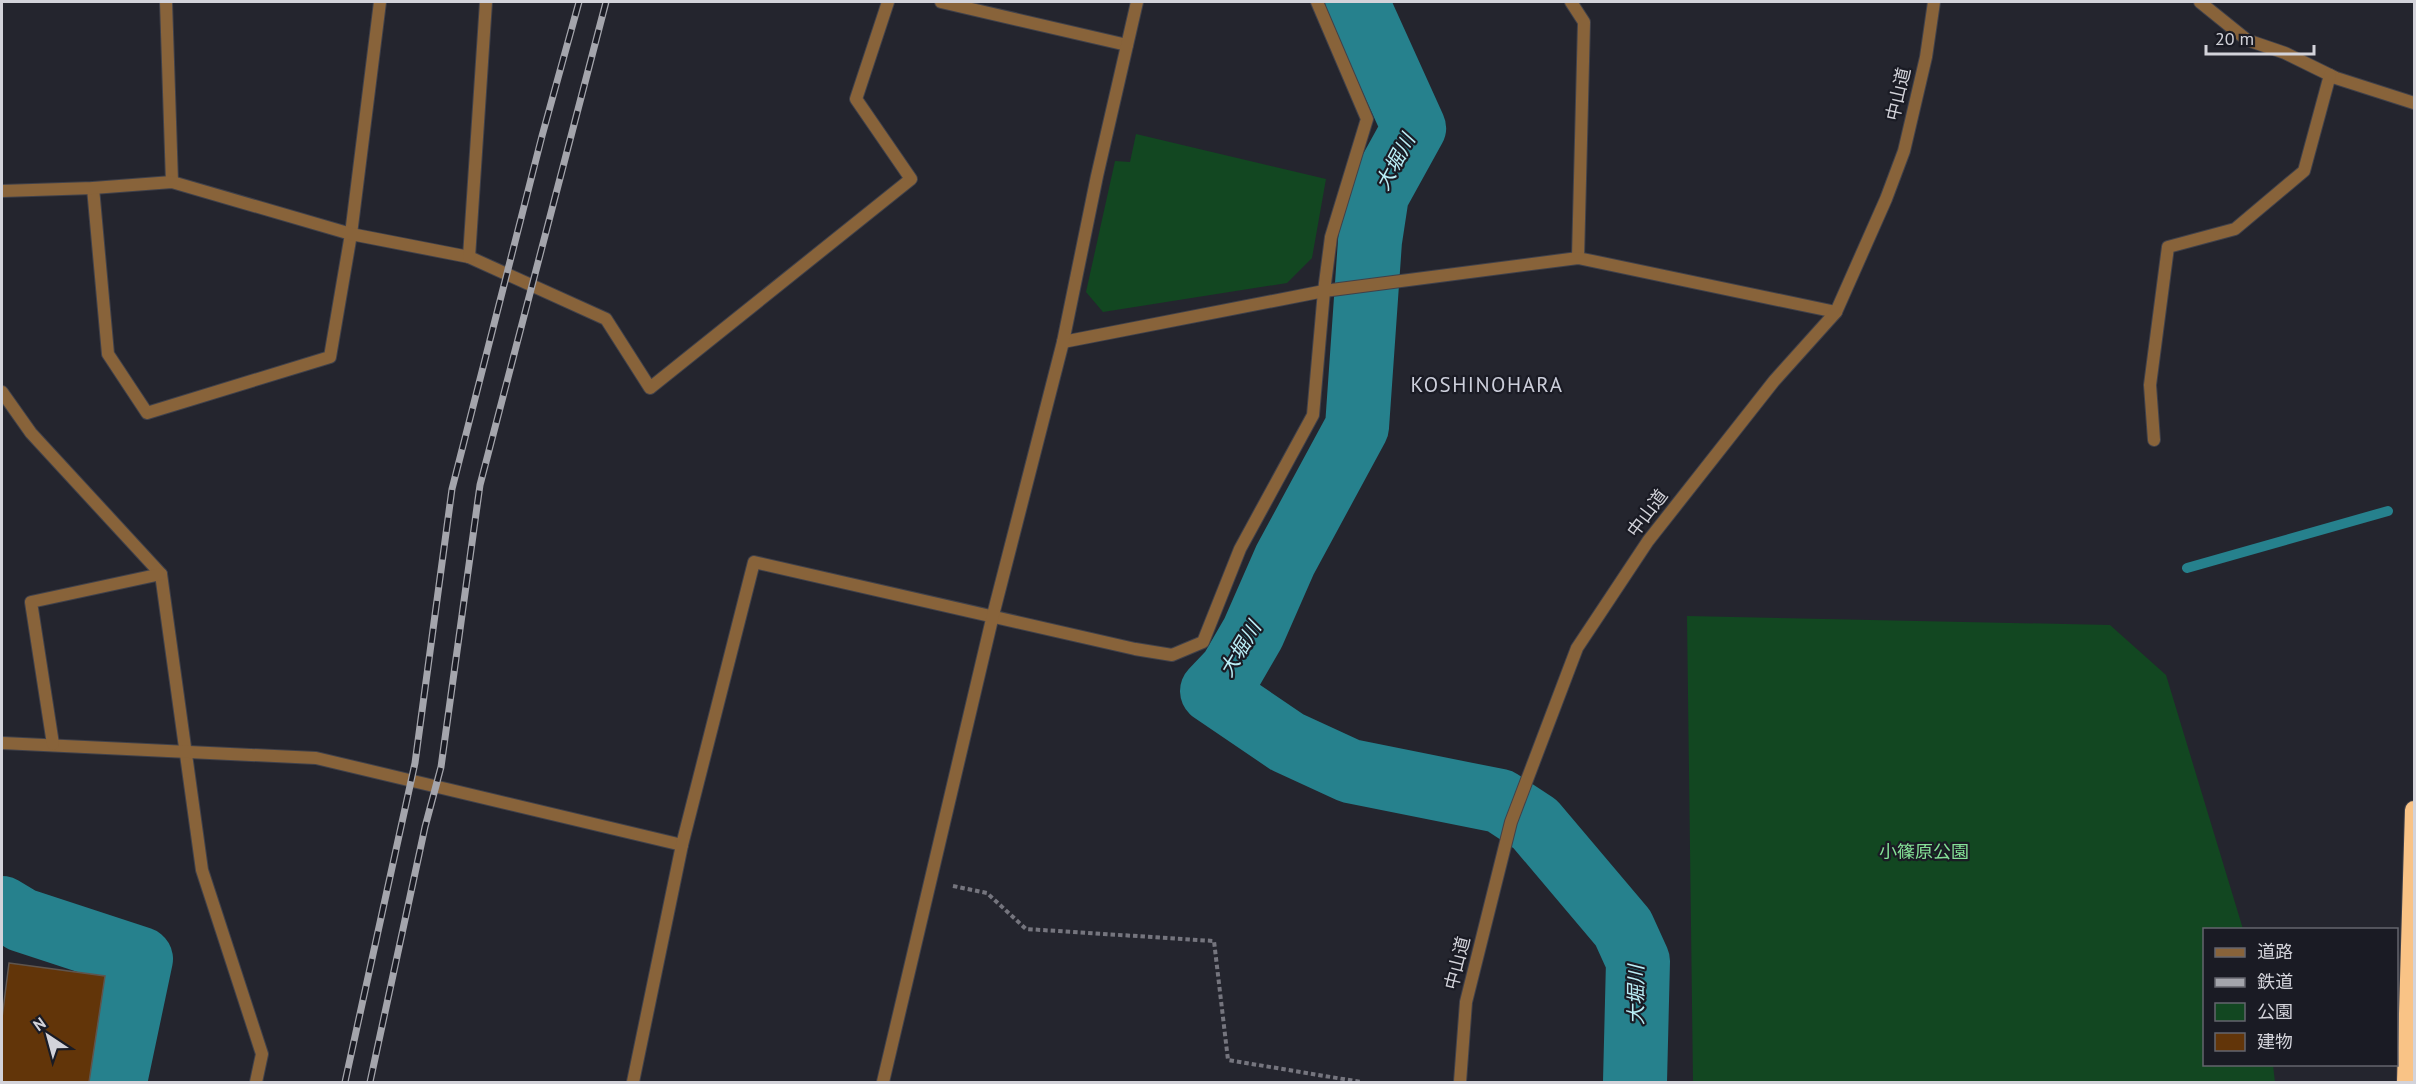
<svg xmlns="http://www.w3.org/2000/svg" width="2416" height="1084" viewBox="0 0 2416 1084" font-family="'PT Sans','Noto Sans JP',sans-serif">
<rect width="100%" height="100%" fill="#24252e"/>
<!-- green -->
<g fill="#124721">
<path d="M1136,134L1326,179L1312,258L1287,283L1103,312L1086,292L1115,161L1130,162Z"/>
<path d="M1687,616L2110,625L2166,675L2243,929L2204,930V1064L2273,1065L2275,1082H1693Z"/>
</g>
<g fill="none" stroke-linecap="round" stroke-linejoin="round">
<!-- stream -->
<path stroke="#26818d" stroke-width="10" d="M2187,568L2388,511"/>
<!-- river -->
<g stroke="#26818d" stroke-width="64">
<path d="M1357,2L1414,128L1377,195L1370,241L1357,427L1285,560L1253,633L1231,671L1212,691L1287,742L1350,771L1500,801L1535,824L1623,928L1638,961L1635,1082"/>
<path d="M2,908L22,920L141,959L115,1082"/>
</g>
</g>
<!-- building -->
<path fill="#623509" stroke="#5f554e" stroke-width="1.5" d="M9,963L105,976L89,1082H2V1018Z"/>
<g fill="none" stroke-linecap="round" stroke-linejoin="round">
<!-- street casing -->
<g stroke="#40414a" stroke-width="14">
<g id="street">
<path d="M166,2L172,182"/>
<path d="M941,2L1127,45"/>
<path d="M1571,2L1584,22L1578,258"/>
<path d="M2200,2L2247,40L2285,53L2336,78L2414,103"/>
<path d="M93,188L108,354L147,413L330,357L351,234L380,2"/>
<path d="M2,191L93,188L172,182L351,234L469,257L606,319L650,388L911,179L856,99L888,2"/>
<path d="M469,257L486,2"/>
<path d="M1063,342L1324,291L1578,258L1836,312"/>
<path d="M2,392L31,433L161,574L202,870L262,1054L256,1082"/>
<path d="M2154,440L2150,385L2168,247L2235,229L2304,171L2330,75"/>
<path d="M2,743L316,758L682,845"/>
<path d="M53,744L31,602L161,574"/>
<path d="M633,1082L682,845L754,562L1135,649L1172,655L1203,642L1240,549L1313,415L1324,291L1331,237L1367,119L1317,2"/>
<path d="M883,1082L993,615L1063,342L1097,176L1137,2"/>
<path d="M1460,1082L1466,1002L1511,822L1577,648L1648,541L1774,381L1836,312L1886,199L1904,151L1926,57L1934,2"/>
</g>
</g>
<!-- highway casing -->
<g stroke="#40414a" stroke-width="20">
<path id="highway" d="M2406,1082L2414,810"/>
</g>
<!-- path -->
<path stroke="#75757e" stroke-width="4" stroke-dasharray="4.5 3" stroke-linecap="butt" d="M953,886L987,893L1026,929L1214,941L1228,1060L1361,1082"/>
<!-- street -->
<use href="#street" stroke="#88633a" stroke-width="12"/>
<!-- highway -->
<use href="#highway" stroke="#f9c386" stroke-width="18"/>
<!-- rail casing -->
<g stroke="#a4a5ac" stroke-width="7">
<g id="rail">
<path d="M345,1082L415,763L452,489L542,136L579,2"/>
<path d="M370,1082L425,827L441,767L480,485L606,2"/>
</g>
</g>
<!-- rail -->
<use href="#rail" stroke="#1a1b24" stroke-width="4.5" stroke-dasharray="14" stroke-linecap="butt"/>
</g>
<g text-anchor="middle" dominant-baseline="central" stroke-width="4.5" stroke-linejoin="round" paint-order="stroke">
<!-- street labels -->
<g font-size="18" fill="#d3d3da" stroke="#1a1b24">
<text transform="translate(1898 94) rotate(-77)">中山道</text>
<text transform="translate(1647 513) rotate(-53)">中山道</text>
<text transform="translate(1457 963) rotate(-76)">中山道</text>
</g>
<!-- park labels -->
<g font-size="18" fill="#85e097" stroke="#1a1b24">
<text x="1924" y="851">小篠原公園</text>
</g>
<!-- water labels -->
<g font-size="20" font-style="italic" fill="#bbeff7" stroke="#1a1b24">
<text transform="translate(1395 162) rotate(-62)">大堀川</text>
<text transform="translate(1240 649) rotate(-59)">大堀川</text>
<text transform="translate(1636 995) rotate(-90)">大堀川</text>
</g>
<!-- quarter labels -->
<g font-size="21" letter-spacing="1.5" fill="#cdcfdb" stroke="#1a1b24">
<text x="1487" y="384">KOSHINOHARA</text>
</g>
</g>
<!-- border -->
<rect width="2416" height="1084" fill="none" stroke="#d3d3da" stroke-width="6"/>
<!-- legend -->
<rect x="2203" y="928" width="195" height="138" fill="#1a1b24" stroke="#64656d" stroke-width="1.5"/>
<rect x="2215" y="948" width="30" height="9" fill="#88633a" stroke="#64656d" stroke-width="1.5"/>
<text x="2257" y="958" font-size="18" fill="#d3d3da">道路</text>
<rect x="2215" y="978" width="30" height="9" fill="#a4a5ac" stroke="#64656d" stroke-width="1.5"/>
<text x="2257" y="988" font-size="18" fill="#d3d3da">鉄道</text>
<rect x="2215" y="1003" width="30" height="18" fill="#124721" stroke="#64656d" stroke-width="1.5"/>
<text x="2257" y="1018" font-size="18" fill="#d3d3da">公園</text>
<rect x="2215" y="1033" width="30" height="18" fill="#623509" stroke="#64656d" stroke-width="1.5"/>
<text x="2257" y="1048" font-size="18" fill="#d3d3da">建物</text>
<!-- north arrow -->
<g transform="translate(48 1036) rotate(324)" stroke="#1a1b24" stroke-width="4.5" paint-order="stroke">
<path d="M0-4.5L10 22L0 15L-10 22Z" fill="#d3d3da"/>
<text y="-9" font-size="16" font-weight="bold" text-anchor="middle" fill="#d3d3da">N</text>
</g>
<!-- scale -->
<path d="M2206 45v9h108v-9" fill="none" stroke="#d3d3da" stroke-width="3"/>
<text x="2215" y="45" font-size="18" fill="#d3d3da" stroke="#1a1b24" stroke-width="4.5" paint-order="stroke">20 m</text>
</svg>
